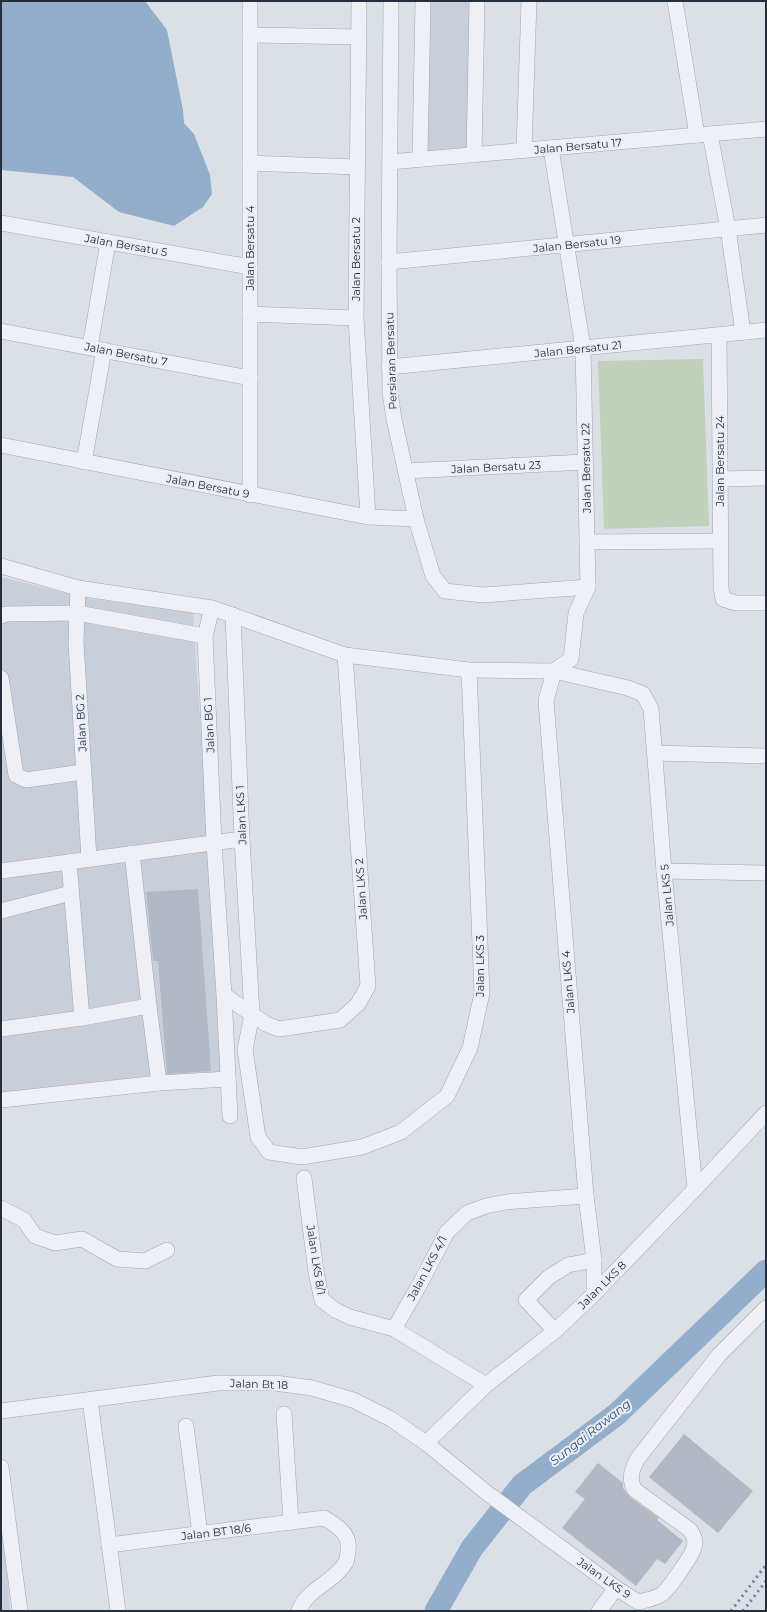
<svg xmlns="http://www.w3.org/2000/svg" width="767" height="1612" viewBox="0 0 767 1612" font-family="Montserrat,sans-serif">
<rect width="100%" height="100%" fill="#dbe0e7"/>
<!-- built -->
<g fill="#c9cfd9">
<path d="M428,1H473L470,150L425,154Z"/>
<path d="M1,577L86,598L193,613L208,837L1,864Z"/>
<path d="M211,849L225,1076L1,1097V877Z"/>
<path d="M1,1522L8,1583L10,1611H1Z"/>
</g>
<!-- green -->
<path fill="#c1d1bb" d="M703,359L709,526L604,529L598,361Z"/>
<!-- water -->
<path fill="#93aeca" d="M1,1H145L167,30L183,110L184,123L194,134L210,175L212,194L203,207L174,226L119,212L73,177L1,170Z"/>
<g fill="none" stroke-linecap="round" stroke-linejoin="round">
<!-- river -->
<path stroke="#93aeca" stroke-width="23" d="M436,1611L472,1548L522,1485L617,1414L766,1271"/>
</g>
<!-- building -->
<g fill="#b2b9c4">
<path d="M198,889L211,1071L167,1074L158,961H153L146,892Z"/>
<path d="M684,1434L753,1491L718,1533L649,1477Z"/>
<path d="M598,1463L623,1483V1488L630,1497L659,1518L657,1520L683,1541L665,1564L657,1559L636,1586L562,1528L585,1499L575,1492Z"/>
</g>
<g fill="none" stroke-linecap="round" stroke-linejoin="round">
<!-- minor casing -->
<g stroke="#a0a7b1" stroke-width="16">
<g id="minor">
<path d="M359,1L356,318L368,517"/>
<path d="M391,1L389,262L390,393L394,419L416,519L433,576L445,591L483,595L588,587"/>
<path d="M675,1L697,135"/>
<path d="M250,35L358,37"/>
<path d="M710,134L728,229L743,332"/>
<path d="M551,148L583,348L588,587L576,613L571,659L554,671"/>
<path d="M524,150L529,1"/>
<path d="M474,155L477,1"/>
<path d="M420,159L423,1"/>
<path d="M390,162L766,129"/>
<path d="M250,163L357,167"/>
<path d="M1,223L250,267"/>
<path d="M389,262L766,225"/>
<path d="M250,314L356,318"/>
<path d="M1,331L250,378"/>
<path d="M719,335L721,588L723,599L736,603H766"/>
<path d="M90,347L108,242"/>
<path d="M389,367L766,330"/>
<path d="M1,445L368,517L416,519"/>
<path d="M84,462L104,350"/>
<path d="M406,471L585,462"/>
<path d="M720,479L766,478"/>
<path d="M250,495V1"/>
<path d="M587,542L720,541"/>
<path d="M1,566L78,588L212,608L345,655L469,670L554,671L628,688L643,694L651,709L664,871L695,1189"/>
<path d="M78,588L76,642L89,859"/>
<path d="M212,608L205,636L214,843L224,995L266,1024L279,1029L340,1020L358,1004L368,986L345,655"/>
<path d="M233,615L242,839L252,1014L245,1050L258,1137L269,1152L302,1157L362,1147L401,1132L447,1096L470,1048L482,993L469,670"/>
<path d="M1,616L6,614L77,613L205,636"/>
<path d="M554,671L546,701L586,1196L594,1260V1294"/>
<path d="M1,678L16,775L26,780L83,772"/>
<path d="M655,753L766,756"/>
<path d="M132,853L149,1006"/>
<path d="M69,862L82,1018"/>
<path d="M1,871L242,839"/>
<path d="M664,871L766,873"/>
<path d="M1,911L71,893"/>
<path d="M224,995L230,1116"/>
<path d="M1,1029L82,1018L149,1006L159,1083L1,1100"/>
<path d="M159,1083L228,1079"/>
<path d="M304,1178L316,1272L322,1300L335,1310L350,1317L394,1329L486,1385"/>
<path d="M1,1208L24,1220L35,1236L55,1243L82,1239L117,1259L145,1261L167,1250"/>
<path d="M394,1329L421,1282L447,1232L467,1213L486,1206L506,1202L586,1196"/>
<path d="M555,1331L526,1300L549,1277L568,1265L594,1260"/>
<path d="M90,1400L118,1611"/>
<path d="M1,1411L218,1383H275L312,1388L353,1400L391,1419L426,1443L487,1493L616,1588L638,1602C646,1600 655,1599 662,1594C668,1590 692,1555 694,1548C696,1540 694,1536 690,1530L635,1490C628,1479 632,1469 638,1458L719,1355L766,1308"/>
<path d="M284,1414L291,1522"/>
<path d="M186,1426L200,1534"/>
<path d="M426,1443L486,1385L555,1331L594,1294L695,1189L766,1113"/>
<path d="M1,1467L20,1611"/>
<path d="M109,1545L324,1518C336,1525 351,1534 348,1550C348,1554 347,1559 346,1562C335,1582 306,1589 299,1611"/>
<path d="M599,1611L616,1588"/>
</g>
</g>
<!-- minor -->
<use href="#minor" stroke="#eef0f5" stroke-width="15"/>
<!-- rail -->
<g stroke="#737f91" stroke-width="3" stroke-dasharray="2 4" stroke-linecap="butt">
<path d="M731,1611L766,1565"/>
<path d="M743,1611L766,1581"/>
</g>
</g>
<g text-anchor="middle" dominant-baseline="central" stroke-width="4" stroke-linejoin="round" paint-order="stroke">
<!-- street labels -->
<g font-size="11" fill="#242e3d" stroke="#eaeef4">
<text transform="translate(578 146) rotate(-5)">Jalan Bersatu 17</text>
<text transform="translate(577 244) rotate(-6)">Jalan Bersatu 19</text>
<text transform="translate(126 245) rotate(10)">Jalan Bersatu 5</text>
<text transform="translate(250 248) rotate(-90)">Jalan Bersatu 4</text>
<text transform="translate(356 259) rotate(-90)">Jalan Bersatu 2</text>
<text transform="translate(578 349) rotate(-6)">Jalan Bersatu 21</text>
<text transform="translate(126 354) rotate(11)">Jalan Bersatu 7</text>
<text transform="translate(391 361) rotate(-92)">Persiaran Bersatu</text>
<text transform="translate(720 461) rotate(-90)">Jalan Bersatu 24</text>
<text transform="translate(496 467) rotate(-3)">Jalan Bersatu 23</text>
<text transform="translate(586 468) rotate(-91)">Jalan Bersatu 22</text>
<text transform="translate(208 486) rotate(11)">Jalan Bersatu 9</text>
<text transform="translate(81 723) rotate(-93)">Jalan BG 2</text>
<text transform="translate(209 725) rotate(-93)">Jalan BG 1</text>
<text transform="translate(241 815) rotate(-93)">Jalan LKS 1</text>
<text transform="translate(361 889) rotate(-94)">Jalan LKS 2</text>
<text transform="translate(667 895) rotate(-95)">Jalan LKS 5</text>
<text transform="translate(480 966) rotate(-90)">Jalan LKS 3</text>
<text transform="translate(568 982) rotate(-95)">Jalan LKS 4</text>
<text transform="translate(316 1260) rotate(81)">Jalan LKS 8/1</text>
<text transform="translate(427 1268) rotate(-62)">Jalan LKS 4/1</text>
<text transform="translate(602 1285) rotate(-45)">Jalan LKS 8</text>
<text transform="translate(259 1384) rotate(2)">Jalan Bt 18</text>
<text transform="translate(216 1532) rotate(-7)">Jalan BT 18/6</text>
<text transform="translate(604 1578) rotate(35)">Jalan LKS 9</text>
</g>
<!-- water labels -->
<g font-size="12" font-style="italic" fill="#2c4d74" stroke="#eaeef4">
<text transform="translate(590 1432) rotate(-38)">Sungai Rawang</text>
</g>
</g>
<!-- border -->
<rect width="767" height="1612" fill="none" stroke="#242e3d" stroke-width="4"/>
</svg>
